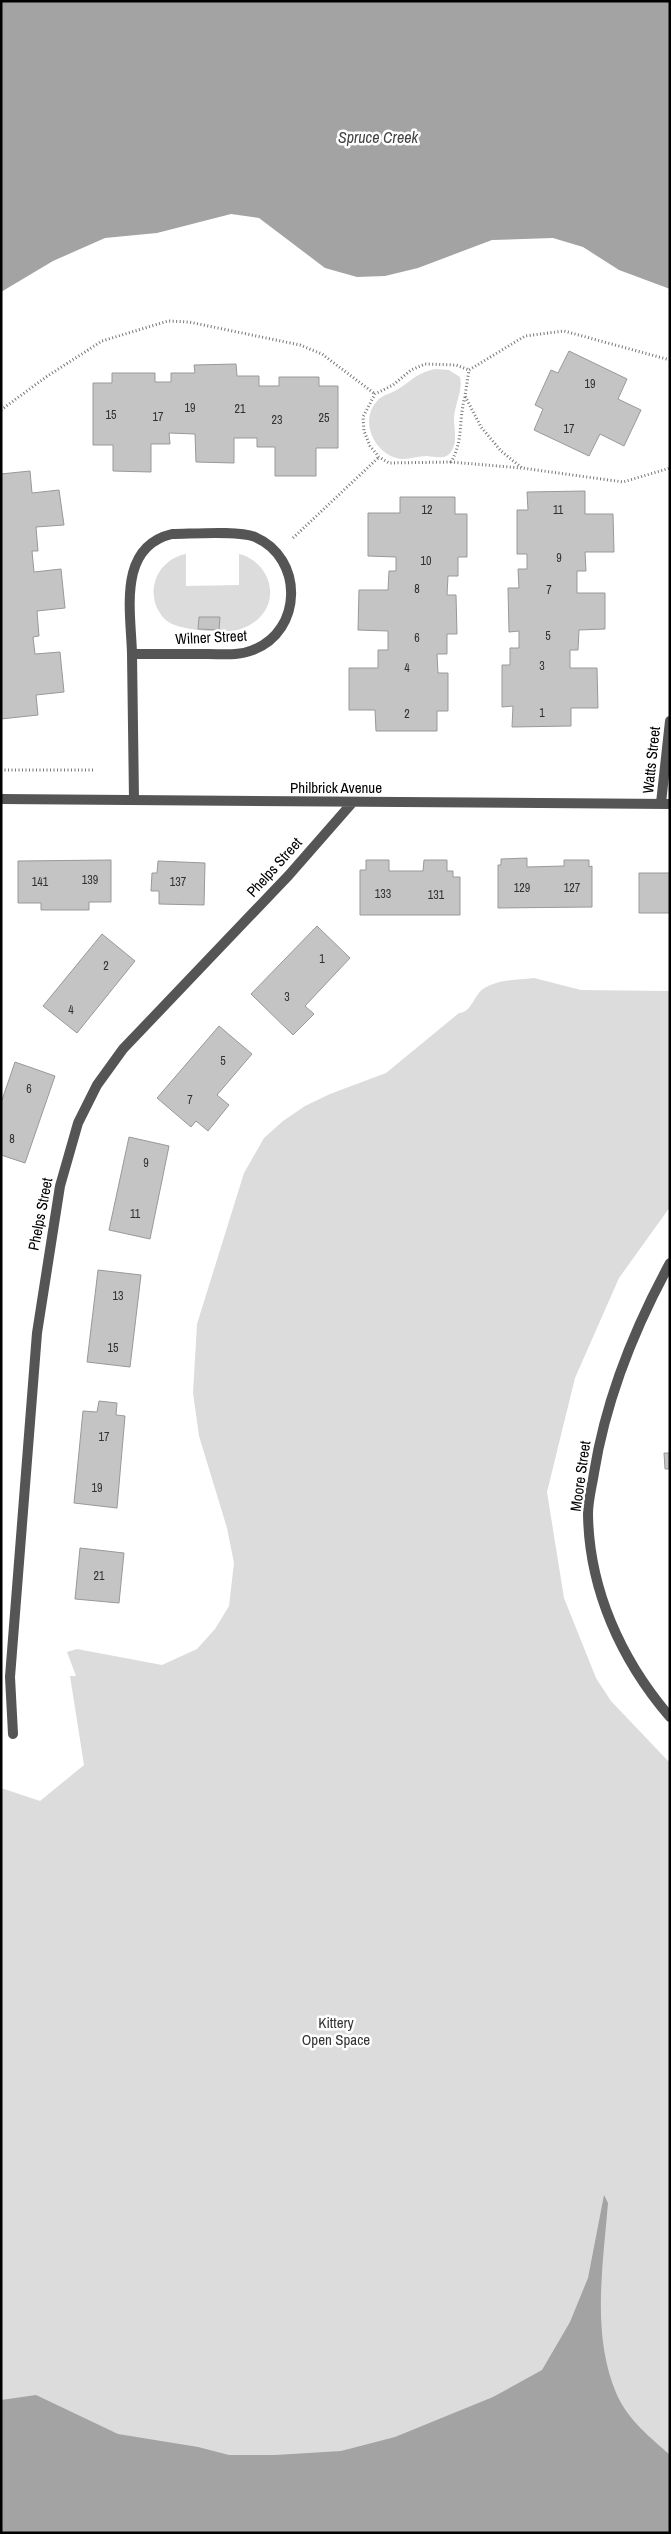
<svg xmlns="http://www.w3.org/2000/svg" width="671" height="2534" viewBox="0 0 671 2534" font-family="'Archivo Narrow',sans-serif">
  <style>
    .green { fill: #dcdcdc }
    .water { fill: #a3a3a3 }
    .building { fill: #c4c4c4; stroke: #999 }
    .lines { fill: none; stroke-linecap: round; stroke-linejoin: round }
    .path { stroke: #777; stroke-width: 3; stroke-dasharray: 1 2.5; stroke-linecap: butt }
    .street { stroke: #555; stroke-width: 10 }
    .labels { text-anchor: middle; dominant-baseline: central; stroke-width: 5; stroke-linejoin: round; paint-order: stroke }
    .number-label { font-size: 12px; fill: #313131 }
    .street-label { font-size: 15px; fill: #000; stroke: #fff }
    .park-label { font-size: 15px; fill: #333; stroke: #fff }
    .water-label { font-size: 16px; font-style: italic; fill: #444; stroke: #fff }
  </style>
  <rect width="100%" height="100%" fill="#fff"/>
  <!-- green -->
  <path class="green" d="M435,369L449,370L460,377C463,391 455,403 454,418C454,427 457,440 453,448C448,461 437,457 427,456C416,456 406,461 396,458C373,451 359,419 378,400C383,395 389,394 395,391C411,382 414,374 435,369Z
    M186,554V586L239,585V554C262,559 277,585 267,607C262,618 252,625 241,629C226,634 180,631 167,621C142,599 154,560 186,554Z
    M534,978L581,990L670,991V1207L619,1278L575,1378L547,1492L564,1598L596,1678L611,1701L670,1763V2533H1V1788L40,1801L84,1765L70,1676H76L67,1652L77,1649L162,1665L197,1649L215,1629L229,1606L234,1563L227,1528L199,1436L193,1393L197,1324L244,1173L264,1138L283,1121L305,1106L330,1094L386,1073L459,1013C472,1012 474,995 483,989C498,979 517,980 534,978Z"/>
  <!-- water -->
  <path class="water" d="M1,1H670V289L619,270L583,247L553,238L492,240L418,268L385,276L357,277L325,268L259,218L231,214L157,233L105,238L53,261L1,292Z
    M604,2195L608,2203C603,2266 591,2335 617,2395C628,2420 651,2438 670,2455V2533H1V2400L36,2395L118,2434L198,2447L229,2455H275L341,2451L395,2437L493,2397L542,2370L570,2322L588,2278Z"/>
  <!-- building -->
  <path class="building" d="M569,351L627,379L618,399L641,410L624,446L600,434L589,456L534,430L543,409L535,405L551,370L558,373Z
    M236,364L237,376H259V386H279V377H319V386H338V448H316V476H275V447H257V438H234V463L196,462L195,434L169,433L170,444H151V472L113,471V445H93V383H112V373H155V382H171V373H195L194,365Z
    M30,471L32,493L59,490L64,525L36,527L38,551H32L34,572L61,569L65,608L37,611L39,636L33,637L35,654L60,652L64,692L36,695L38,715L1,719V474Z
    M585,491V514H613L614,552H585L586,571H577V593H605V629L579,630L578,650H570V668H597L598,708H571V726L512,727L513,706L502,707V665H510V648H519V631L509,632L508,588H519L518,569H527V554H517V510H528L527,492Z
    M400,497H455V514H467V557H458V576H448L447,595H456L457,634H447V654H437L438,673H448V711H437V731H376L375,710H349V668H378V650H388V631L358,630L359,590H388L389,571H396V557L368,556V513H400Z
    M199,617H220L219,630L198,629Z
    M527,858V867L564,866V860H589V867L592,866V907L498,908V865H501V859Z
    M111,860V902H89V910H41V903H18V861Z
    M366,860H389V871H423L424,860H447V871H453V877H460V915H360V870H366Z
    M158,861L205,863L204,905L159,904V891H151L152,873H157Z
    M639,873H670V913H639Z
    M317,926L350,958L305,1006L314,1014L293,1035L251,994Z
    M102,934L135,961L77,1033L43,1006Z
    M219,1026L252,1054L217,1095L229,1105L208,1131L196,1121L191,1127L157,1098Z
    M15,1062L55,1076L25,1163L1,1155V1103Z
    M129,1137L169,1146L150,1239L109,1230Z
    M98,1270L141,1275L130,1367L87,1362Z
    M99,1401L117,1403L116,1415L125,1416L117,1508L74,1503L83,1411L97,1412Z
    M664,1453H670V1469H665Z
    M80,1548L124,1553L119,1603L75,1599Z"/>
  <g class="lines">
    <!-- path -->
    <path class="path" d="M670,360L564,331L525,336L469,370L465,396L481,427L501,451L522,468L623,482L670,468
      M465,397C458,421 464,440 451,462L521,468
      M1,410L46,377L102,341L168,321L189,322L300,345L322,354L375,394
      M451,462L389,463L379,457L370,446L364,431L363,417L375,394L393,385L411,370L425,364L456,365L469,370
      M293,538L379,457
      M1,770H95"/>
    <!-- street -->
    <path class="street" d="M172,534C191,534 239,530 255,537C304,558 303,631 253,650C239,656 223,654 208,654C183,654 157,654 132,654C131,612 117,547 172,534Z
      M132,654L134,799
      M1,799L670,804
      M661,803L670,721
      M670,1263C634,1329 606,1398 594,1473C592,1486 588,1500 588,1514C589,1589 621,1660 670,1717
      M13,1734L10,1677L37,1333L60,1186L78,1123L97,1085L123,1049L289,875L352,803"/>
  </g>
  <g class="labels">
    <!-- number labels -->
    <g class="number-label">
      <text x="590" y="384">19</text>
      <text x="190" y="408">19</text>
      <text x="240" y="409">21</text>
      <text x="111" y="415">15</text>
      <text x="158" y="417">17</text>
      <text x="324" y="418">25</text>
      <text x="277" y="420">23</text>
      <text x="569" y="429">17</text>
      <text x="427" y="510">12</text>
      <text x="558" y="510">11</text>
      <text x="559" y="558">9</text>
      <text x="426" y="561">10</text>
      <text x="417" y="589">8</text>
      <text x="549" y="590">7</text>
      <text x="548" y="636">5</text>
      <text x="417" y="638">6</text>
      <text x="542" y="666">3</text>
      <text x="407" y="668">4</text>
      <text x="542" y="713">1</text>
      <text x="407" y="714">2</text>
      <text x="90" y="880">139</text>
      <text x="40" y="882">141</text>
      <text x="178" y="882">137</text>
      <text x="522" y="888">129</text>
      <text x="572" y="888">127</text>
      <text x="383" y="894">133</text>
      <text x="436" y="895">131</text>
      <text x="322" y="959">1</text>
      <text x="106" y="966">2</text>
      <text x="287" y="997">3</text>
      <text x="71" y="1010">4</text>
      <text x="223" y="1061">5</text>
      <text x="29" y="1089">6</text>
      <text x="190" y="1100">7</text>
      <text x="12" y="1139">8</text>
      <text x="146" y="1163">9</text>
      <text x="135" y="1214">11</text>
      <text x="118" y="1296">13</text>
      <text x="113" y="1348">15</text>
      <text x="104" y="1437">17</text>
      <text x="97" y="1488">19</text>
      <text x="99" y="1576">21</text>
    </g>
    <!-- street labels -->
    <g class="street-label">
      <text transform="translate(211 637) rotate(-3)">Wilner Street</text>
      <text transform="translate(651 760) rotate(-84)">Watts Street</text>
      <text x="336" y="787">Philbrick Avenue</text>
      <text transform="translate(274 867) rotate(-48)">Phelps Street</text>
      <text transform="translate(40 1214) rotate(-79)">Phelps Street</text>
      <text transform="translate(580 1476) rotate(-82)">Moore Street</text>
    </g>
    <!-- park labels -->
    <g class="park-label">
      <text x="336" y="2022">Kittery<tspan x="336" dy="17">Open Space</tspan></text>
    </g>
    <!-- water labels -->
    <g class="water-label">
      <text x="378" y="137">Spruce Creek</text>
    </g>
  </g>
  <!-- border -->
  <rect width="671" height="2534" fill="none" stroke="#000000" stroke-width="5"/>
</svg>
